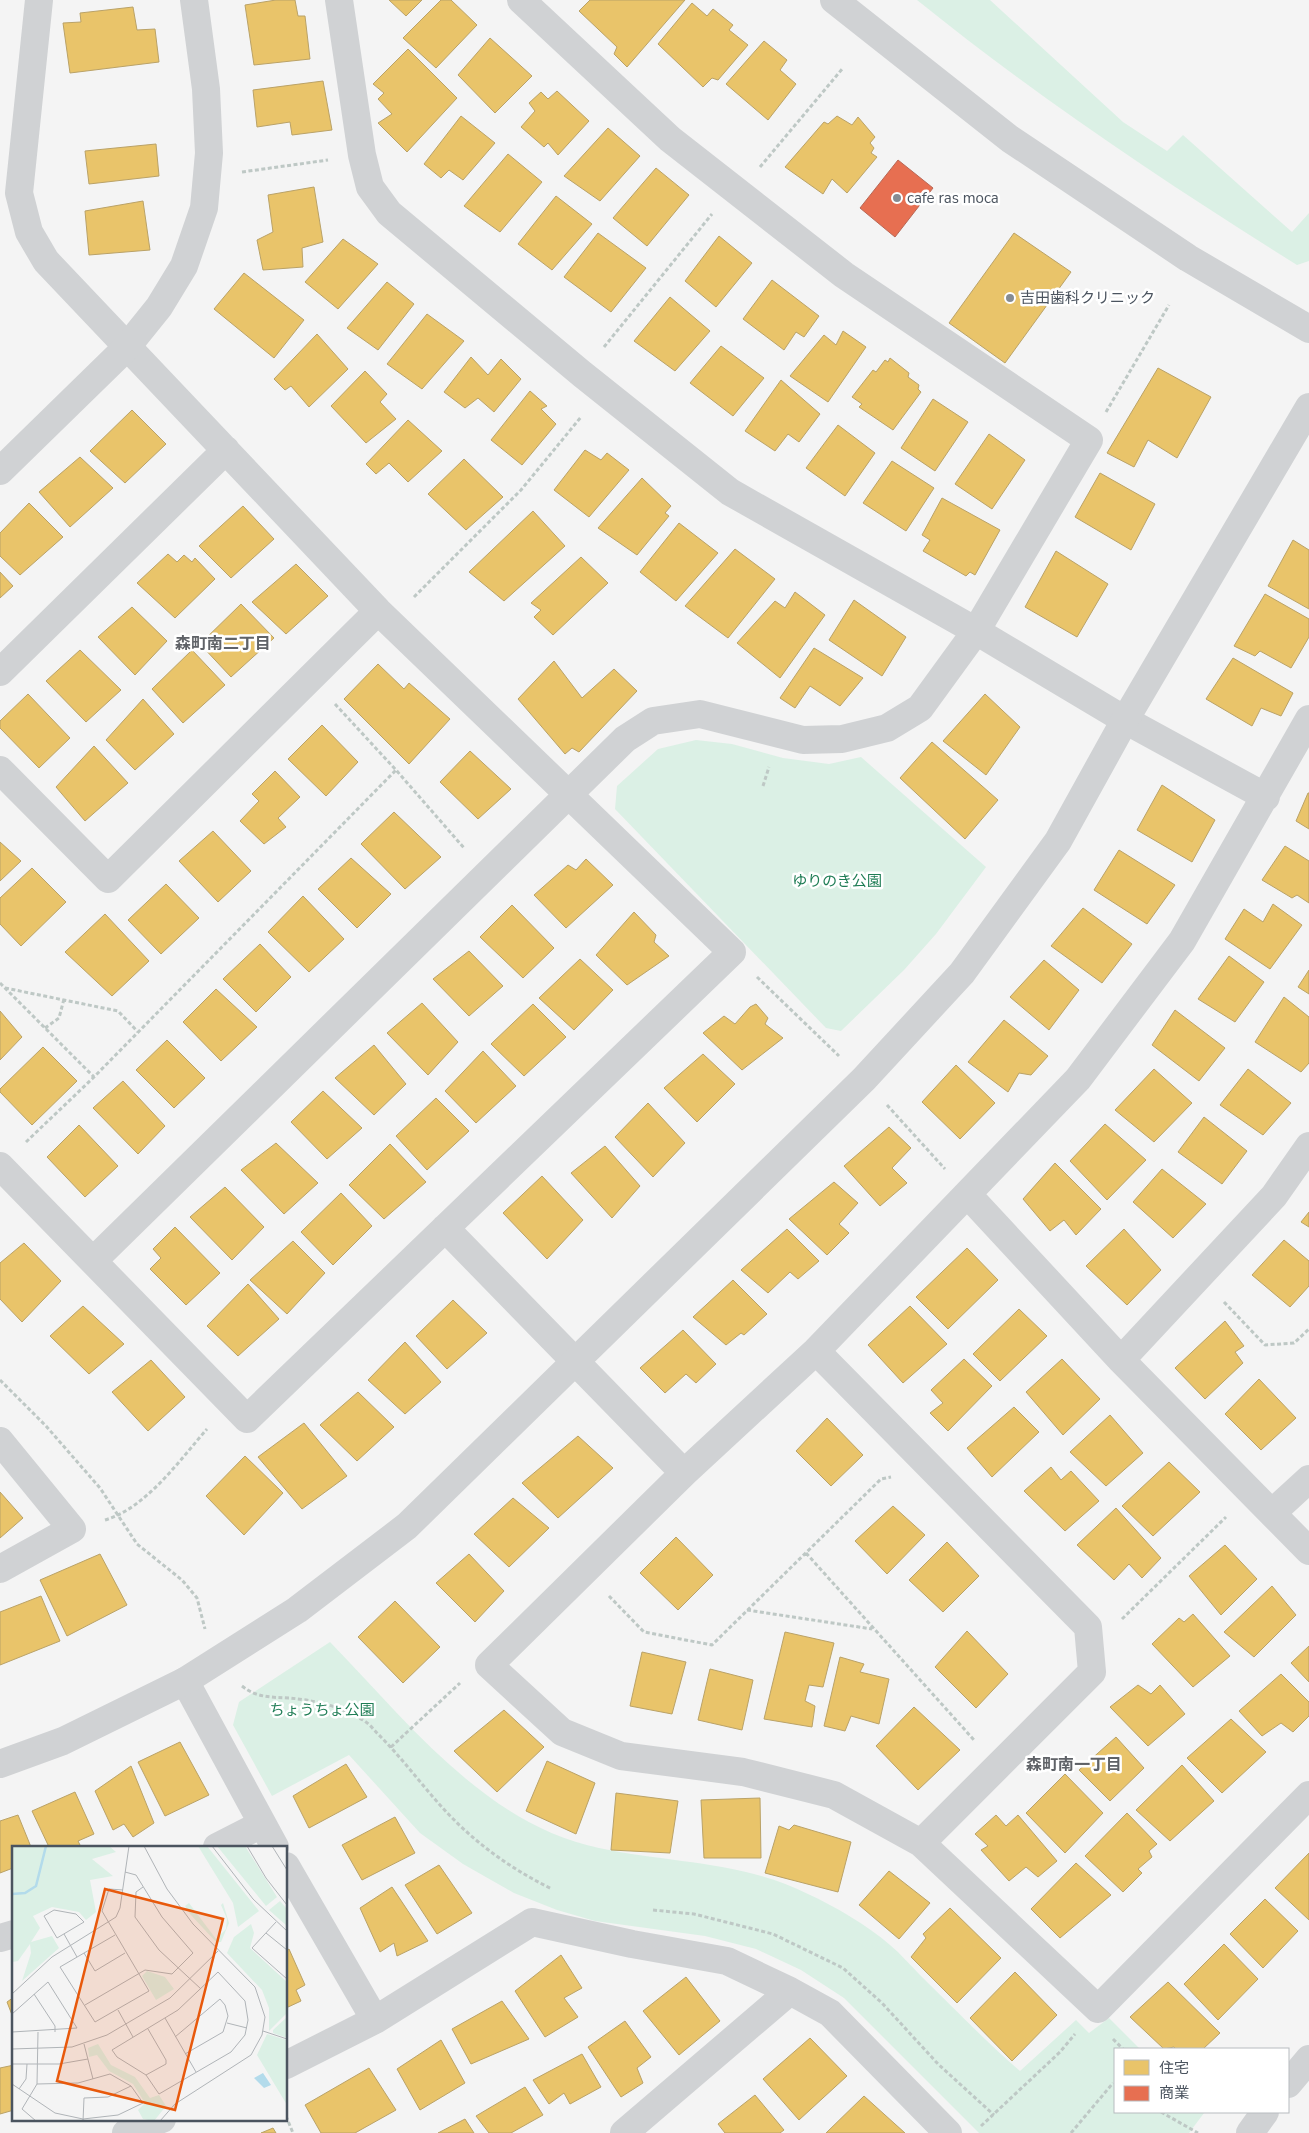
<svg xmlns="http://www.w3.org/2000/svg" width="1309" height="2133" viewBox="0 0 1309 2133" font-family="'Nunito Sans','Noto Sans JP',sans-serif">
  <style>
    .green { fill: #dbf0e5 }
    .homes { fill: #e9c46a; stroke: #baa267 }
    .shops { fill: #e76f51; stroke: #b86755 }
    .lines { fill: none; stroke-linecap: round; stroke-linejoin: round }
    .path { stroke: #bec8c5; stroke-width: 3; stroke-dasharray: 4 2.5; stroke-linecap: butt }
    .minor { stroke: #d0d2d4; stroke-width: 28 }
    .tertiary { stroke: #d0d2d4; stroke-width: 28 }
    .poi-dot { fill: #868c93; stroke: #fff; stroke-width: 2 }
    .labels { text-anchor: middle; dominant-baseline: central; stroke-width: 5; stroke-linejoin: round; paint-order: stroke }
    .poi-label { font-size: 15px; fill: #4b545f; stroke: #fff; text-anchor: start }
    .park-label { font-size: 15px; fill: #1f7d55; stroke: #fff }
    .neighbourhood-label { font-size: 16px; font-weight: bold; fill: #5f6267; stroke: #fff }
    .inset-river { fill: none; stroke: #b3dbeb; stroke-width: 2.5 }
    .inset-road { fill: none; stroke: #b0b4b8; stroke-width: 1 }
    .view { fill: #e8590c; fill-opacity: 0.15; stroke: #e8590c; stroke-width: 2.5 }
    .inset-edge { fill: none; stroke: #4b545f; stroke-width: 2.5 }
  </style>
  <rect width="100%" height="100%" fill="#f4f4f4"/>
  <!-- green -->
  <path class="green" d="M917,0H990L1123,122L1167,151L1183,135L1292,232L1309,213V261L1297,265C1166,183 1037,97 917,0Z
    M696,740L732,744L783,758L829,764L861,757L986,867L936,934L904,970L841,1031L826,1028L615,809L617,786L658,749Z
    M330,1642C408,1722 485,1824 599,1848C669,1863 743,1861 808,1894C836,1907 867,1925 890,1945C901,1954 910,1965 920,1975C953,2007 985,2041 1020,2071L1076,2020L1089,2033L1109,2018L1140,2049H1115V2112L1204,2113L1189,2133H979L844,1998L801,1970L756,1949L705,1936L595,1921L557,1910L514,1893L463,1864L420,1833L349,1755L272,1796L233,1725L239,1702Z"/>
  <!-- homes -->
  <path class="homes" d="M276,0H295L298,16H305L310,59L254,65L245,5Z
    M389,0H422L406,16Z
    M441,0H451L477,25L436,68L403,38Z
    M590,0H685L627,67L614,54L617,47L579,11Z
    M692,3L707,16L713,9L733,25L729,30L748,45L718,80L712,78L703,87L658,44Z
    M133,7L137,30L155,29L159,62L70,73L63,23L81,22L80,13Z
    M490,38L532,76L495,113L458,75Z
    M764,41L787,60L780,70L796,84L768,120L726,84Z
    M408,49L457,98L407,152L378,123L392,114L378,99L384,93L373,84Z
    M323,81L332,130L292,135L290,122L257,127L253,90Z
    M557,91L589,121L558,155L548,143L544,147L521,127L535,111L529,103L541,92L548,99Z
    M461,116L495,143L463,180L449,170L441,178L424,164Z
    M837,116L852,125L858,117L875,137L870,143L874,148L871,153L877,157L847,193L832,179L823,194L785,167L824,122L828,124Z
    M608,128L640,156L600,201L564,176Z
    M156,144L159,176L89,184L85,151Z
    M508,154L542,182L500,232L464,206Z
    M656,168L689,195L647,246L613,218Z
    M314,187L323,242L302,248L303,267L263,270L257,240L273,232L268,195Z
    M556,196L592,224L552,270L518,244Z
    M143,201L150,250L89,255L85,211Z
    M598,233L646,268L611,312L564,277Z
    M1014,233L1071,272L1005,363L949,323Z
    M719,236L752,263L716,307L685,281Z
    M343,239L378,264L338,309L305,282Z
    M244,273L304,320L274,358L214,309Z
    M772,280L819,316L804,337L796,332L784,350L743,319Z
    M387,282L414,304L378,350L347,328Z
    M670,297L710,331L675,371L634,341Z
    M427,314L464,341L422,389L387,364Z
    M843,331L866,347L828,402L790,376L824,335L836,345Z
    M317,334L348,369L309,407L291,386L285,390L274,379Z
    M721,346L764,378L733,416L690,383Z
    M471,357L488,375L501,359L521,379L494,412L478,398L465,408L444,392Z
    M890,358L909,373L908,377L919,385L918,389L921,392L893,430L859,407L862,404L852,397L873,370L876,372L885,360L888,362Z
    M1158,368L1211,397L1177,458L1148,440L1134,467L1107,453Z
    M365,371L387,394L380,402L396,419L366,443L331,406Z
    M781,380L820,414L799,442L788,434L775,451L745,431Z
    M530,391L547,406L541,409L556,424L522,465L491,440Z
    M933,399L968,422L935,471L901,448Z
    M132,410L166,444L125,483L90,451Z
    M408,420L442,451L408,482L389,463L376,474L366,464Z
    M838,425L875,453L845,496L806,468Z
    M989,434L1025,460L992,509L955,484Z
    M585,450L601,460L607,453L629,470L589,517L554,490Z
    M80,457L113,488L70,527L39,492Z
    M464,459L503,497L466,530L428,494Z
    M892,461L934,488L906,531L863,503Z
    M1100,473L1155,504L1131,550L1075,517Z
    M642,478L671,506L665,513L669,516L637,555L598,528Z
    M942,498L1000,530L975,575L970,572L966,576L923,551L930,540L922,535Z
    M29,503L63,537L20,575L0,556V533Z
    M243,506L274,539L231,578L199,546Z
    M533,511L565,546L504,601L469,572Z
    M679,523L718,553L676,601L640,572Z
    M1293,540L1309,550V609L1268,586Z
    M735,549L775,579L728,638L685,606Z
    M1056,551L1108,584L1077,637L1025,607Z
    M168,554L177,562L184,555L192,562L195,558L215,579L175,618L137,583Z
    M581,557L608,583L553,635L534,617L541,610L531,603Z
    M296,564L328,596L286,634L252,602Z
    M0,572L13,586L0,598Z
    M795,592L825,615L780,678L737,643L775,601L785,608Z
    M1265,594L1309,619V637L1291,668L1260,651L1255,656L1234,646Z
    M854,600L906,637L882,676L829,640Z
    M241,604L274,638L231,677L200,644Z
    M132,607L167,641L135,675L98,637Z
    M814,648L863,678L840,706L810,686L795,708L780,698Z
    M80,650L121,690L86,722L46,681Z
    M192,650L225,685L183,723L152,689Z
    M1233,658L1293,693L1281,716L1261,708L1252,726L1206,699Z
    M554,661L582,698L614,669L637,691L579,752L572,748L565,754L518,699Z
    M378,664L404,689L409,683L450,719L409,764L344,699Z
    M28,694L70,738L39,768L0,728V721Z
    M985,694L1020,727L986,775L943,741Z
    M143,699L174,734L135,770L106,740Z
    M322,725L358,762L326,796L288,759Z
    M932,742L998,800L965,839L900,778Z
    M94,746L128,783L85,821L56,787Z
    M470,751L511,789L478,819L440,782Z
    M275,771L300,797L278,818L286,827L264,844L240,821L259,801L252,794Z
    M1162,785L1215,820L1192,862L1137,830Z
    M1308,793H1309V829L1296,821Z
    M394,812L441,857L405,889L361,844Z
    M213,831L251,871L218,902L179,861Z
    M0,842L21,861L0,881Z
    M1285,846L1309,861V903L1297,895L1292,898L1262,880Z
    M1119,850L1175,885L1147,924L1094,890Z
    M351,858L391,894L357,928L318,889Z
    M586,859L613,885L566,928L534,895L568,865L576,870Z
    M32,868L66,902L21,946L0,924V898Z
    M166,884L199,918L161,954L128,920Z
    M303,896L344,939L309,972L268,932Z
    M1273,904L1302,925L1270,969L1225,939L1244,909L1263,922Z
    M512,905L554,948L523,978L480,937Z
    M1083,908L1132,944L1102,983L1051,946Z
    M634,912L656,935L654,942L669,956L627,985L596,955Z
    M105,914L149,961L112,996L65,952Z
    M260,944L291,977L256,1012L223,979Z
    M469,951L503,986L469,1016L433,979Z
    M1229,956L1264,982L1235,1022L1198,999Z
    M580,959L613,990L574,1030L539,998Z
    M1044,960L1079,990L1049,1030L1010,997Z
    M1309,970V994L1298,987Z
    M216,989L257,1027L221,1061L183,1022Z
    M1284,997L1309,1017V1063L1301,1072L1255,1042Z
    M422,1003L458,1042L428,1075L387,1033Z
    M533,1004L566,1037L524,1076L491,1044Z
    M756,1004L768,1018L765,1024L783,1038L742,1070L703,1033L724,1016L735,1024L750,1007Z
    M1175,1010L1225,1048L1199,1081L1152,1045Z
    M0,1011L22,1037L0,1060Z
    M1004,1020L1048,1056L1031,1075L1019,1073L1008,1092L968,1062Z
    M167,1040L205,1078L174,1108L136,1070Z
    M374,1045L406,1084L374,1115L335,1078Z
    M43,1047L77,1081L32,1125L0,1092V1089Z
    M483,1051L516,1086L476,1123L445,1091Z
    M703,1054L735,1084L697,1122L664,1088Z
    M956,1065L995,1103L960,1139L922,1102Z
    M1154,1069L1192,1103L1154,1142L1115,1110Z
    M1248,1069L1291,1103L1263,1135L1220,1105Z
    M123,1081L165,1126L138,1154L93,1108Z
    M323,1091L362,1128L327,1159L291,1122Z
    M436,1098L469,1131L427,1170L396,1136Z
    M648,1103L685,1143L653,1177L615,1137Z
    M1204,1117L1247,1151L1222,1184L1178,1152Z
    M1105,1124L1146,1160L1107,1200L1070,1161Z
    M79,1125L118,1166L85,1197L47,1157Z
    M889,1127L911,1148L892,1168L907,1183L880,1206L844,1166Z
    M276,1143L318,1183L284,1214L241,1170Z
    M390,1144L426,1182L384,1219L349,1185Z
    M605,1146L640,1186L612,1218L571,1173Z
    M1055,1163L1101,1209L1076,1235L1064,1220L1050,1231L1023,1199Z
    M1162,1169L1206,1204L1173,1238L1133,1202Z
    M542,1176L583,1220L547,1259L503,1213Z
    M834,1182L858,1203L839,1224L849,1233L827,1255L789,1219Z
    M225,1187L264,1227L232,1260L190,1217Z
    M341,1193L372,1226L333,1265L301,1232Z
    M1309,1212V1227L1301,1222Z
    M175,1227L220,1273L186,1305L150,1269L161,1258L153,1249Z
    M787,1229L819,1261L798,1279L790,1272L768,1293L741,1270Z
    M1124,1229L1161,1270L1127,1305L1086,1266Z
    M1284,1240L1309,1261V1286L1290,1307L1252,1275Z
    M293,1241L325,1273L287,1314L250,1280Z
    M24,1243L61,1281L22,1322L0,1299V1263Z
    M967,1248L998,1280L948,1329L916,1297Z
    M733,1280L767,1314L744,1335L741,1333L726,1345L693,1317Z
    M248,1284L279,1319L238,1356L207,1326Z
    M453,1300L487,1333L447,1369L416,1336Z
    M83,1306L124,1344L89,1374L50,1336Z
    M910,1306L947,1344L903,1383L868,1345Z
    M1019,1309L1047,1336L1000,1381L973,1354Z
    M1225,1321L1244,1346L1235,1352L1243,1363L1205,1399L1175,1368Z
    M683,1330L716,1364L696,1383L686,1374L665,1393L640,1368Z
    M405,1342L441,1382L405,1414L368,1380Z
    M964,1359L992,1386L948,1431L930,1413L943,1403L931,1390Z
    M1062,1359L1100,1399L1063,1435L1026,1392Z
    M151,1360L185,1397L148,1431L112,1392Z
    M1259,1379L1296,1418L1261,1450L1225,1414Z
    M358,1392L394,1427L357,1461L320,1425Z
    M1014,1407L1039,1432L992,1477L967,1448Z
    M1110,1415L1143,1453L1106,1486L1070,1452Z
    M827,1418L863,1455L831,1486L796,1451Z
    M304,1423L347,1476L302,1509L258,1457Z
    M578,1436L613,1468L558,1518L522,1483Z
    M245,1456L283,1493L244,1535L206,1496Z
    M1169,1462L1200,1492L1153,1536L1122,1506Z
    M1051,1467L1061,1480L1071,1471L1099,1501L1065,1531L1024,1491Z
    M0,1492L23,1518L0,1538Z
    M513,1498L549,1528L509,1567L474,1534Z
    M893,1506L925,1535L887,1574L855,1541Z
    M1116,1508L1161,1558L1142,1578L1129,1564L1114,1580L1077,1545Z
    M676,1537L713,1575L678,1610L640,1573Z
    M947,1542L979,1576L943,1612L909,1580Z
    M1225,1545L1257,1579L1221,1615L1189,1576Z
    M100,1554L127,1605L67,1636L40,1580Z
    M469,1554L504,1591L475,1622L436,1583Z
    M1272,1586L1296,1615L1254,1657L1224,1632Z
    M41,1596L60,1641L0,1665V1612Z
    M395,1601L440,1647L403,1683L358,1637Z
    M1193,1614L1230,1656L1193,1687L1152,1644L1179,1618L1184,1622Z
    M967,1631L1008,1674L976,1708L935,1667Z
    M785,1632L834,1643L823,1687L809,1685L805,1701L815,1706L812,1727L764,1719Z
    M1309,1646V1682L1291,1663Z
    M642,1652L686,1662L672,1714L630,1706Z
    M840,1657L864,1664L860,1672L889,1679L879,1724L851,1716L845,1731L824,1726Z
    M710,1669L753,1680L742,1730L698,1720Z
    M1281,1674L1309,1702V1716L1293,1732L1281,1723L1262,1736L1239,1711Z
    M1138,1685L1151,1694L1160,1685L1185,1714L1148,1746L1110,1707Z
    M914,1707L960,1750L918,1790L876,1746Z
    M504,1710L544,1747L497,1792L454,1751Z
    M1231,1719L1266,1752L1222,1793L1187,1758Z
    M1116,1737L1144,1768L1110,1801L1079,1770Z
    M180,1742L209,1795L165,1816L138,1762Z
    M547,1761L595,1783L576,1834L526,1811Z
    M346,1764L367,1797L309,1828L293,1796Z
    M1182,1765L1214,1801L1170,1841L1136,1810Z
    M131,1766L154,1823L133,1837L124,1824L113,1830L95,1791Z
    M1065,1774L1103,1813L1065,1853L1026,1813Z
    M75,1792L94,1834L78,1841L81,1847H49L32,1811Z
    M616,1793L678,1801L670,1853L611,1850Z
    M760,1798L761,1858H704L701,1800Z
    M1127,1813L1157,1844L1149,1851L1152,1857L1138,1869L1142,1873L1123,1892L1085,1856Z
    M18,1815L31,1847H14V1870L13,1868L0,1873V1821Z
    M996,1815L1006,1826L1018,1815L1057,1861L1038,1877L1026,1867L1009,1881L981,1850L988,1846L975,1834Z
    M395,1817L415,1853L362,1880L342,1845Z
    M794,1825L851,1842L838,1892L765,1873L779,1826L789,1830Z
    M1309,1853V1920L1275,1888Z
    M1076,1863L1111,1895L1060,1938L1031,1909Z
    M439,1865L472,1913L437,1934L405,1885Z
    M889,1871L930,1903L899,1939L859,1905Z
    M392,1887L428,1941L397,1956L394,1943L380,1952L360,1908Z
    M1265,1899L1298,1931L1263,1968L1230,1934Z
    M950,1908L1001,1958L957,2003L911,1957L926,1938L923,1934Z
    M1224,1944L1258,1979L1218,2020L1184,1984Z
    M289,1949L305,1985L296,1990L301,2001L286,2008V1951Z
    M561,1955L582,1988L564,1998L578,2017L545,2037L515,1991Z
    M1015,1972L1057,2015L1012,2061L970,2018Z
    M686,1977L720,2021L679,2055L643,2011Z
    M1168,1982L1220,2033L1203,2049H1176L1174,2047L1164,2049L1130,2017Z
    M14,1997V2020L7,2002Z
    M502,2001L529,2039L471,2064L452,2029Z
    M625,2021L651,2057L637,2068L643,2083L621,2097L588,2047Z
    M810,2038L847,2076L799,2120L763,2079Z
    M441,2040L465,2083L420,2110L397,2069Z
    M582,2054L601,2087L570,2104L564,2093L549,2104L533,2080Z
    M14,2065V2110L0,2114V2068Z
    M369,2068L396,2110L355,2133H321L305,2105Z
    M525,2087L543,2115L511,2133H489L476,2116Z
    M755,2095L784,2130L780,2133H725L718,2124Z
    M864,2096L905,2133H826Z
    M465,2119L474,2133H438Z
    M273,2128L276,2133H261Z"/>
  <!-- shops -->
  <path class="shops" d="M898,160L933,188L895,237L860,208Z"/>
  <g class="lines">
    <!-- path -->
    <path class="path" d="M760,167L843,68
      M242,172L328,160
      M604,347L712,214
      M1106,412L1169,305
      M414,597L521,490L581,417
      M335,704L396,770L464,848
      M763,786L769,767
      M757,977L839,1056
      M0,983L94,1077
      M5,988L118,1011L138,1032
      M45,1028L59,1018L64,999
      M887,1105L945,1169
      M26,1142L94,1077L396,770
      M1224,1302L1265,1345L1294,1343L1309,1329
      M0,1380L46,1426L100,1488L137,1544L182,1580L197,1598L205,1629
      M105,1520C146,1508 179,1461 207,1429
      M806,1553L974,1740
      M609,1596L644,1632L712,1645L881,1479L891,1477
      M747,1610L872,1629
      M1122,1619L1226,1517
      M242,1686C257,1698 271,1697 289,1698C313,1700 340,1706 361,1719C368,1722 373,1729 378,1734C398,1754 415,1776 433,1797C467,1837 505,1866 552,1889
      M391,1747L460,1683
      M653,1910L694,1914L773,1934L843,1968L882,2003L938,2064L994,2115
      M1113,2039L1123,2049
      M1161,2112L1198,2133
      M286,2116L293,2133
      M981,2126L1060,2052L1075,2034
      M1071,2133L1113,2083"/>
    <!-- minor -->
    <path class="minor" d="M339,0L362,155L370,187L389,213L582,374L730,492L976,631L1125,720L1266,797
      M0,672L226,450
      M1309,719L1182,941L1078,1079L816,1351L684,1473L489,1665L562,1732L621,1756L743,1772L834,1795L921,1843L1098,2009L1309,1795
      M0,770L108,879L378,611
      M0,1166L247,1419L732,952L378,611L46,261L29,232L19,193L39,0
      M968,1195L1121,1360L1309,1551
      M445,1228L684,1473
      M94,1260L625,739L653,721L700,714L803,740L842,739L887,728L920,708L976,631L1089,440L844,275L670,139L521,0
      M816,1351L1088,1627L1092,1672L921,1843
      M1121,1360L1274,1196L1309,1146
      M0,1441L72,1529L0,1569
      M1272,1513L1309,1479
      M185,1681L275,1847
      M217,1847L262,1824
      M286,1866L375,2020
      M0,1938L14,1934
      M286,2065L375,2020L532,1922L632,1944L727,1961L790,1991L830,2013L948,2133
      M126,2133L162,2119
      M624,2133L790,1991"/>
    <!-- tertiary -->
    <path class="tertiary" d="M834,0L1010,139L1188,258L1309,329
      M0,471L126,348L159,307L184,266L204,208L209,153L206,89L194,0
      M0,1764L63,1741L185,1681L297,1610L407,1526L864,1079L962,973L1058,841L1125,720L1309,407
      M1288,2084L1309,2059
      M1250,2133L1265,2112"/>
  </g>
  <!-- markers -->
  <g class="poi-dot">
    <circle cx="897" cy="198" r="5"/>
    <circle cx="1010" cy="298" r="5"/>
  </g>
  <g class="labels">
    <!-- poi labels -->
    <g class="poi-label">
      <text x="907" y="198">cafe ras moca</text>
      <text x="1020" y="298">吉田歯科クリニック</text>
    </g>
    <!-- park labels -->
    <g class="park-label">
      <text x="837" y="881">ゆりのき公園</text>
      <text x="322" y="1710">ちょうちょ公園</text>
    </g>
    <!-- neighbourhood labels -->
    <g class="neighbourhood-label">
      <text x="223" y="644">森町南二丁目</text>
      <text x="1074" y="1765">森町南一丁目</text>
    </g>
  </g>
  <!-- overview -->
  <g transform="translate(12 1846)">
    <rect width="275" height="275" fill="#f4f4f4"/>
    <path d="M0,0H97L104,6L80,13L101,30L78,34L84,66L74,74L67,66L40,61L21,70L28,82L19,96L40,90L47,102L10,135L19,107L18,98L6,115L0,116ZM186,0H195L247,65L226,81L221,57ZM205,0H233L265,51L254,60ZM268,55L275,63V80L257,64ZM177,57L204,93L214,83L215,73L209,59L211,57L217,77L209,96H204L178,68L173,60ZM239,78L242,87L238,102L275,136V167L257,185V162L250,144L215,107L222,91ZM135,125L153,131L162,143L144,154L130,130ZM275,171V192L261,187V184ZM255,188L275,194V259L245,209ZM86,198L99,219L123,231L138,252L147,249L154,260L142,275L131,273L126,264L133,257L121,238L97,225L85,209L77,211L76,202Z" fill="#dbf0e5"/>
    <path d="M251,227L259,239L252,242L242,232Z" fill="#b3dbeb"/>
    <path class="inset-river" d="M0,48L13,47L24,40L34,0"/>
    <path class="inset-road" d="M132,0L155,43L181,78L243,141L253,171L250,189L239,209L163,258L148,275M200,0L241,53L275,85M235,0L254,32L275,59M260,0L275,24M131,41L124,46L123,71L147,104L189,143M42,64L64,68L72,76L45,92L32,70ZM264,76L240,102L275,133M254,87L275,104M52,88L65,111M103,89L48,121L83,176L137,145L90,65L97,43L111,44M72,107L83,125L113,107M206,126L233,155L236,174L233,189L219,206L147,248L134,229L105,211L100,204L166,164ZM0,148L40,111L104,71L108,62L117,0M22,148L43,180V186M73,159L133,124L160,128L181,107L150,71L124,29L113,26M106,164L121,191M0,168L36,136L65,182L0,186M153,172L184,226M215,177L235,182M251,185L275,193M163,191L208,153L213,159L216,170L211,186L173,208M72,198L81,233M0,203L60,201L95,189L158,152L206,105M0,218H47L76,213M134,229L154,218V214L136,183M0,238L43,267L71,273L106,269L131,257L119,240L98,228L66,237L25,238M7,243L14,233L15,218M24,275L10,263L25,238L26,186M71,275L72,252L96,251L119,240"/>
    <path class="view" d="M93,43L211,73L163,264L45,235Z"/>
    <rect width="275" height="275" class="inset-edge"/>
  </g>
  <!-- legend -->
  <rect x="1114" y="2048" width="175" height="65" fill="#ffffff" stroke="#b7bbbf"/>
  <rect x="1124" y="2060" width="25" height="15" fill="#e9c46a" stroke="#b7bbbf"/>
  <text x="1159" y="2073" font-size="15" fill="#4b545f">住宅</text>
  <rect x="1124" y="2086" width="25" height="15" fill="#e76f51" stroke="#b7bbbf"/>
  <text x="1159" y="2098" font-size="15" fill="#4b545f">商業</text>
</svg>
